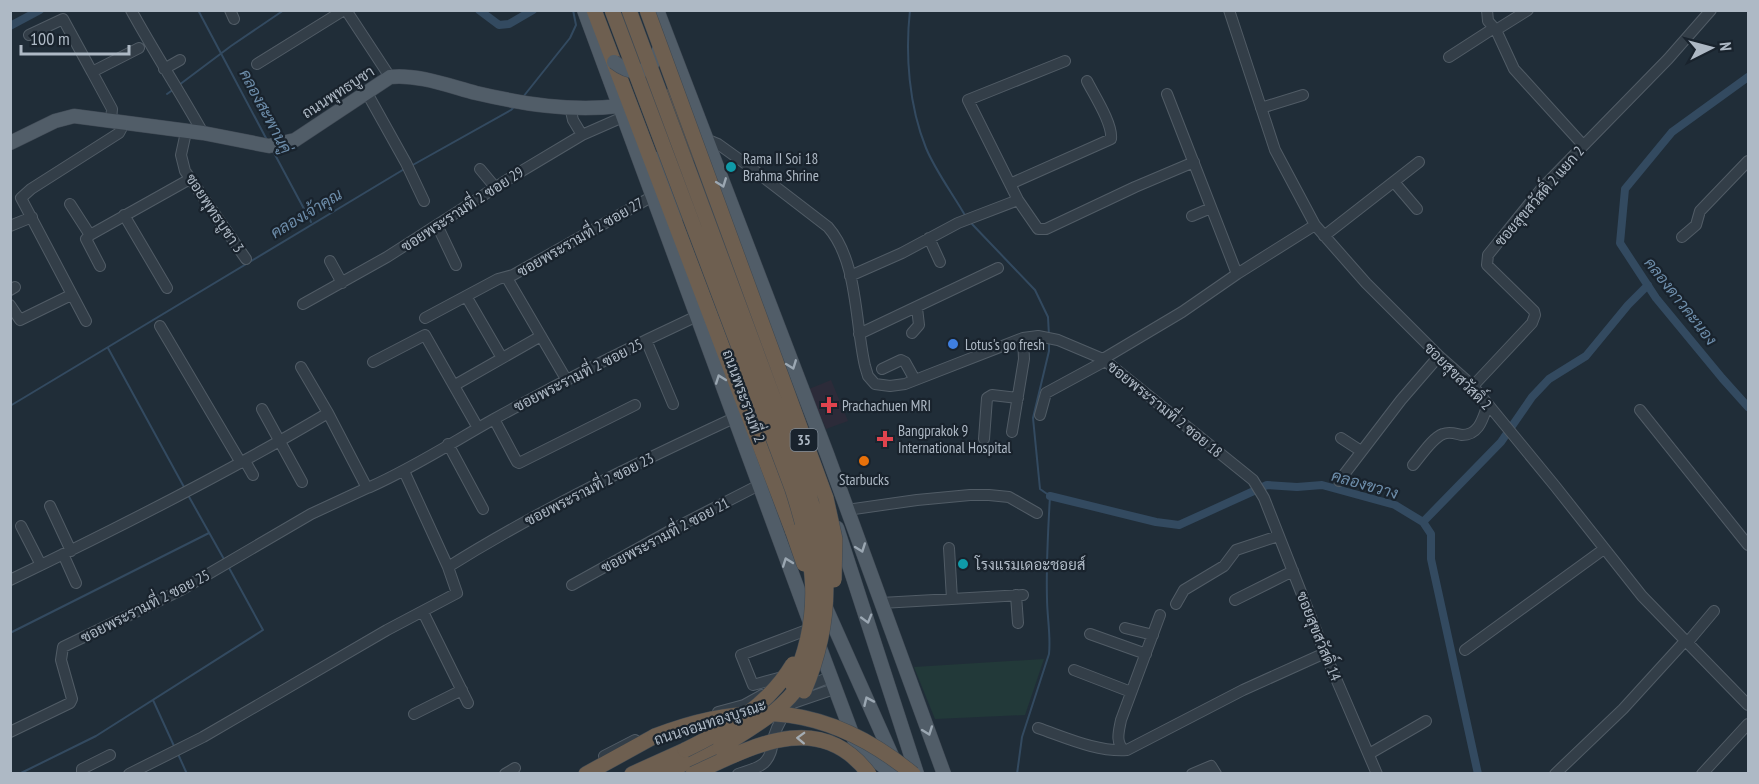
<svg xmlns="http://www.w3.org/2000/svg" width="1759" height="784" viewBox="0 0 1759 784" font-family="'PT Sans Narrow',Sarabun,sans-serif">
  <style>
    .medical { fill: #2c2b39 }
    .green { fill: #223939 }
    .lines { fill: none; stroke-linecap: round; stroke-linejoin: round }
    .stream { stroke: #334a60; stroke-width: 2 }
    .canal { stroke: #334a60; stroke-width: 8 }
    .minor-casing { stroke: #515c66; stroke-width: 12 }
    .major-casing { stroke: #404a55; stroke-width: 15 }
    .highway-casing { stroke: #3e4953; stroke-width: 16 }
    .minor { stroke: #333e48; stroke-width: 10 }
    .major { stroke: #515d68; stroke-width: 14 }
    .highway { stroke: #6e5f50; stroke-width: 15 }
    .major-bridge-casing { stroke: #404a55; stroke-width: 15; stroke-linecap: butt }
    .highway-bridge-casing { stroke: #3e4953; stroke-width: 16; stroke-linecap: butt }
    .major-bridge { stroke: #515d68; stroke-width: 14 }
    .highway-bridge { stroke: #6e5f50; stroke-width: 15 }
    .oneway { stroke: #9ba7b2 }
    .oneway2 { stroke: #a4acb3 }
    .culture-dot { fill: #0f9aa8; stroke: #19232d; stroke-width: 2 }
    .shop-dot { fill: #3f7fe0; stroke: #19232d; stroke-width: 2 }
    .health-dot { fill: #e0444e; stroke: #19232d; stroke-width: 2 }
    .food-dot { fill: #e8710a; stroke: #19232d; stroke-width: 2 }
    .labels { text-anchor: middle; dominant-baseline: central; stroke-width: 4.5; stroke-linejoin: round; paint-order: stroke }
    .shield { fill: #19232d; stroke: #818c97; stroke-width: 1.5 }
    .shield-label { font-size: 14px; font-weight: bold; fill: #aeb9c5 }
    .street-label { font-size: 15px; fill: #aeb9c5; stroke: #19232d }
    .poi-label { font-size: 15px; fill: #aeb9c5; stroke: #19232d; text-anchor: start }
    .water-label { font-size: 16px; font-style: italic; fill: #6d8daa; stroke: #19232d }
  </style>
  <rect width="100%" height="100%" fill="#202d38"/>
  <!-- medical -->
  <path class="medical" d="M831,380L848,421L826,429L809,389Z"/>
  <!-- green -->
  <path class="green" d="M1044,659L1025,715L935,719L914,667Z"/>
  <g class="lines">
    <!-- stream -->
    <path class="stream" d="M198,10L267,140
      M910,10C905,55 909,106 926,148C936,172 953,194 966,217
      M179,85L231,46L284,10
      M167,94L174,89
      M523,97L570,38L576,25L573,10
      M273,151L311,222
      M411,166L511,110L515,106
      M971,223L1035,290L1048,317L1049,336
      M108,348L184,487
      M10,406L406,168
      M188,495L225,561
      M10,633L209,533
      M153,700L174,746
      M178,754L187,774
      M19,774L96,736L263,630L228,566
      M1017,774L1022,737L1049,654C1051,635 1047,617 1047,598C1046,564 1048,530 1050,496L1040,489L1033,418L1049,351V342"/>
    <!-- canal -->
    <path class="canal" d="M479,10L499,25L509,24L533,10
      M10,26L40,10
      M1748,77L1672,132L1625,189L1620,243L1656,298L1722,378L1748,407
      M1050,496L1156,522L1179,525L1267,485L1297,487L1322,485L1395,505L1423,522L1501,442L1532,397L1549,379L1586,356L1628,305L1648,285
      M1423,522L1431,534V559L1478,774"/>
    <defs>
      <path id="minor" d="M131,10C154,52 180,92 203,133
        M230,10L234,19
        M346,10L390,77
        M1229,10L1275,150L1315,225L1366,283L1439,356L1473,386L1555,486L1642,596L1748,705
        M1487,10L1488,21L1496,30
        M1528,10L1496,30L1514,69L1583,145
        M29,35L63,19L92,72
        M1449,57L1494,28
        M1065,61L968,100L1018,200L1038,229H1046L1135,187L1194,162
        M257,64L344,10
        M164,69L180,60
        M367,93L406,163L424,201
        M1167,94L1237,274
        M570,107L573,120L582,135
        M1261,108L1303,95
        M111,120L112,109L92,72L139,48
        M186,132L181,155L185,171L246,259
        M706,139L718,144L750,167L828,227C858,261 855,323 865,366L868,376L875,384L890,386L905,384L1023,338L1038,336L1058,340L1103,359L1253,480L1264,498L1325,653L1377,774
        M480,169L495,187
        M1394,182L1417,209
        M1010,184L1111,139C1113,124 1094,95 1087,81
        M70,204L90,235L86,239L100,266
        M124,215L167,288
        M1192,216L1211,208
        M437,225L456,265
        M10,226L32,217
        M90,235L190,179
        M1324,236L1419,162
        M1682,237L1696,225L1700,211L1748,161
        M929,238L940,262
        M330,261L342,283
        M850,276L902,253L958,223L1018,200
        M507,278L566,379
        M10,290L15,287
        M466,296L502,358
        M303,304L387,257L510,178L582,135L623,117
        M10,305L20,320L71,295
        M425,318L498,279L513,275L653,196
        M86,321L21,198L31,189L119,133L125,122
        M160,326L241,463
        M912,333L919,325L917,308
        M859,334L998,268
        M646,340L673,404
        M1103,359L1182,312L1237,274L1315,225
        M373,362L425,335L478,428
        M301,367L328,413
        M882,369L901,360L905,362L915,380
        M455,385L541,336
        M1473,386L1532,323L1535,315L1534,311L1487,265L1488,255L1542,188L1668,59L1711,10
        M262,409L302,482
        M1640,410L1748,545
        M1040,415L1046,393L1105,361
        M494,419L517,462L519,463L635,405
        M1012,432L1024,359L1023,338
        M1341,438L1361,451
        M984,439L987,398L992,395L1018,398
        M448,444L483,509
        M245,461L253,475
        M1413,465C1421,456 1432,438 1443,434C1450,431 1456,434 1462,435C1480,435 1483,417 1488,404
        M1339,481L1401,400L1439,356
        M50,506L71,551
        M847,510L917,500L970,495H989L1009,497L1037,513
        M21,526L41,565
        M949,548L952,599
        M63,554L76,583
        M448,567C539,510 637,463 734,418
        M10,580C118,528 225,474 328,413L367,488L370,487C413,468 453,442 494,419C561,382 628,348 697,316
        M572,585L673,529L759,485
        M1016,595L1018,623
        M1235,600L1293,571
        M881,603L1023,595
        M1176,604L1184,590L1224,566L1236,550L1278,536
        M423,612L468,703
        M1125,628L1153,635
        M1090,634L1146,654
        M1687,643L1714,611
        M1465,650L1604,549
        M1074,670L1131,692
        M786,676L753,685L741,655L812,628
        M803,688L830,677
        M718,712L744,705L762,695
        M414,714L462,690
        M1038,728C1067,738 1097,752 1127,750L1243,690L1325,653
        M10,732L70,703L72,699L61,660L63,647L181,590L311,514L367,488
        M1124,750C1115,742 1119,731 1121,720L1160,615
        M1369,754L1426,721
        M604,756L635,740
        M82,774V769L110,755
        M129,774L203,737L387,630L457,593L448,567L404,471
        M505,774L515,768
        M738,774C746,771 757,769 764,763C772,755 772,746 774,736C777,726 785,711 793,703L834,689
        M1192,774L1211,766L1216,774
        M1555,774L1623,709L1685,641
        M1702,774L1748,724"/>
      <path id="major" d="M584,10L811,625
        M657,10L827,454L944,774
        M10,143L55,121L74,116L203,133L269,146L295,140L390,77C418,74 449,86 476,93C523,104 572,112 619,106
        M660,158L679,214
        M837,528L917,774
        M825,606L900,774
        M818,643L866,771
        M857,747L894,774"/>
      <path id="highway" d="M594,10L793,532
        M671,96L689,154
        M586,774L655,736
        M632,774L685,750
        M661,774L720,748"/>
    </defs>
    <!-- minor casing -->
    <use href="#minor" class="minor-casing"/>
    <!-- major casing -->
    <use href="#major" class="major-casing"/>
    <!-- highway casing -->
    <use href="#highway" class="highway-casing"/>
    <!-- minor -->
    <use href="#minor" class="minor"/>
    <!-- major -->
    <use href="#major" class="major"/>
    <!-- highway -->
    <use href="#highway" class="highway"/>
    <defs>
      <path id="major-bridge" d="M614,62C636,79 653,72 660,47"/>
      <path id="highway-bridge" d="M612,10L792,488C815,558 824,615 792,684
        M629,10L805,483C831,556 835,618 804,691
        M647,10L826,498L835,539L834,580
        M793,532L804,564
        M655,736C753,698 830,706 913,774
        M720,748C752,727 781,713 803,680
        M685,750C728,729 768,706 793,664
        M693,774C751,747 820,708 869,774"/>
    </defs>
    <!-- major-bridge casing -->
    <use href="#major-bridge" class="major-bridge-casing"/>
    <!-- highway-bridge casing -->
    <use href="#highway-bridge" class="highway-bridge-casing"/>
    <!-- major-bridge -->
    <use href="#major-bridge" class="major-bridge"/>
    <!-- highway-bridge -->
    <use href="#highway-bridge" class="highway-bridge"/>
  </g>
  <!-- one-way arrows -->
  <defs><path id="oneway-chevron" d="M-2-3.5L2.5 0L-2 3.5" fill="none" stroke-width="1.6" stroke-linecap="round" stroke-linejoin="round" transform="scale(1.5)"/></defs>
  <g class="oneway">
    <use href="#oneway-chevron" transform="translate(722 183) rotate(69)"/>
    <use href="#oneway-chevron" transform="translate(792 365) rotate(69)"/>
    <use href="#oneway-chevron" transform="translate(720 379) rotate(-110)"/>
    <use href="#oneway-chevron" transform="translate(861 548) rotate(70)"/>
    <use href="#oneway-chevron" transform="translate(787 562) rotate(-110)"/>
    <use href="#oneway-chevron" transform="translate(867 619) rotate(74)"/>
    <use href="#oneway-chevron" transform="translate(868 701) rotate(-114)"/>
    <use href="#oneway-chevron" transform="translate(928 731) rotate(70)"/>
  </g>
  <use class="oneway2" href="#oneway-chevron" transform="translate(801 738) rotate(-178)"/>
  <!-- markers -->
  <g class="culture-dot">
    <circle cx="731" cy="167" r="6"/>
    <circle cx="963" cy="564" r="6"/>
  </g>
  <circle class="shop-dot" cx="953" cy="344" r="6"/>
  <g class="health-dot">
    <path d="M826 396h6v6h6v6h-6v6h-6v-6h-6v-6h6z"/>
    <path d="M882 430h6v6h6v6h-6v6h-6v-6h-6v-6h6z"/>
  </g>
  <circle class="food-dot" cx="864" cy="461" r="6"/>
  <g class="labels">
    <!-- shield labels -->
    <rect class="shield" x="790.5" y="429" width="27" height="22" rx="4.5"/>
    <g class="shield-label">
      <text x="804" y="440">35</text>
    </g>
    <!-- street labels -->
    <g class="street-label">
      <text transform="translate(338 92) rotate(-33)">ถนนพุทธบูชา</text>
      <text transform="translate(1539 196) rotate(-49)">ซอยสุขสวัสดิ์ 2 แยก 2</text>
      <text transform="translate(462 209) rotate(-33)">ซอยพระรามที่ 2 ซอย 29</text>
      <text transform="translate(215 213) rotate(56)">ซอยพุทธบูชา 3</text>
      <text transform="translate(580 237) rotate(-30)">ซอยพระรามที่ 2 ซอย 27</text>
      <text transform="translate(578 375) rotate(-27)">ซอยพระรามที่ 2 ซอย 25</text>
      <text transform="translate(1458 376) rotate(45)">ซอยสุขสวัสดิ์ 2</text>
      <text transform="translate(744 396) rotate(70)">ถนนพระรามที่ 2</text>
      <text transform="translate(1165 409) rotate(39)">ซอยพระรามที่ 2 ซอย 18</text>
      <text transform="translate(589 489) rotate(-27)">ซอยพระรามที่ 2 ซอย 23</text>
      <text transform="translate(665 535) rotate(-28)">ซอยพระรามที่ 2 ซอย 21</text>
      <text transform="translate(145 606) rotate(-27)">ซอยพระรามที่ 2 ซอย 25</text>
      <text transform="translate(1319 636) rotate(68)">ซอยสุขสวัสดิ์ 14</text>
      <text transform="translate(710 722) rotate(-18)">ถนนจอมทองบูรณะ</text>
    </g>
    <!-- poi labels -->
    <g class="poi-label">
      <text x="743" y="158">Rama II Soi 18<tspan x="743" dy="17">Brahma Shrine</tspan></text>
      <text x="965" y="344">Lotus's go fresh</text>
      <text x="842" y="405">Prachachuen MRI</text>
      <text x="898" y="430">Bangprakok 9<tspan x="898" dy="17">International Hospital</tspan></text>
      <text x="864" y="479" text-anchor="middle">Starbucks</text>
      <text x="975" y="564">โรงแรมเดอะชอยส์</text>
    </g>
    <!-- water labels -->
    <g class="water-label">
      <text transform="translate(266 111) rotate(62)">คลองสะพานคู่</text>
      <text transform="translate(306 213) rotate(-31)">คลองเจ้าคุณ</text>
      <text transform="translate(1681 301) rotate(52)">คลองดาวคะนอง</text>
      <text transform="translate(1365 484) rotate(16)">คลองขวาง</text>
    </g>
  </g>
  <!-- border -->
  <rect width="1759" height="784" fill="none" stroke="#aeb9c5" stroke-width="24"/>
  <!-- north arrow -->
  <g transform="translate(1711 48) rotate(84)" stroke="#19232d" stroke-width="4.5" paint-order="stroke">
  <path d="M0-4.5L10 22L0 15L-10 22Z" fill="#aeb9c5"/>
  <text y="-9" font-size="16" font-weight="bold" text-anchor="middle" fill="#aeb9c5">N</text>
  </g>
  <!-- scale -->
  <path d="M21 45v9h108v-9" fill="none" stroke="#aeb9c5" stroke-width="3"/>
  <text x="30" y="45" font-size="18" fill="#aeb9c5" stroke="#19232d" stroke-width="4.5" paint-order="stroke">100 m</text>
</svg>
